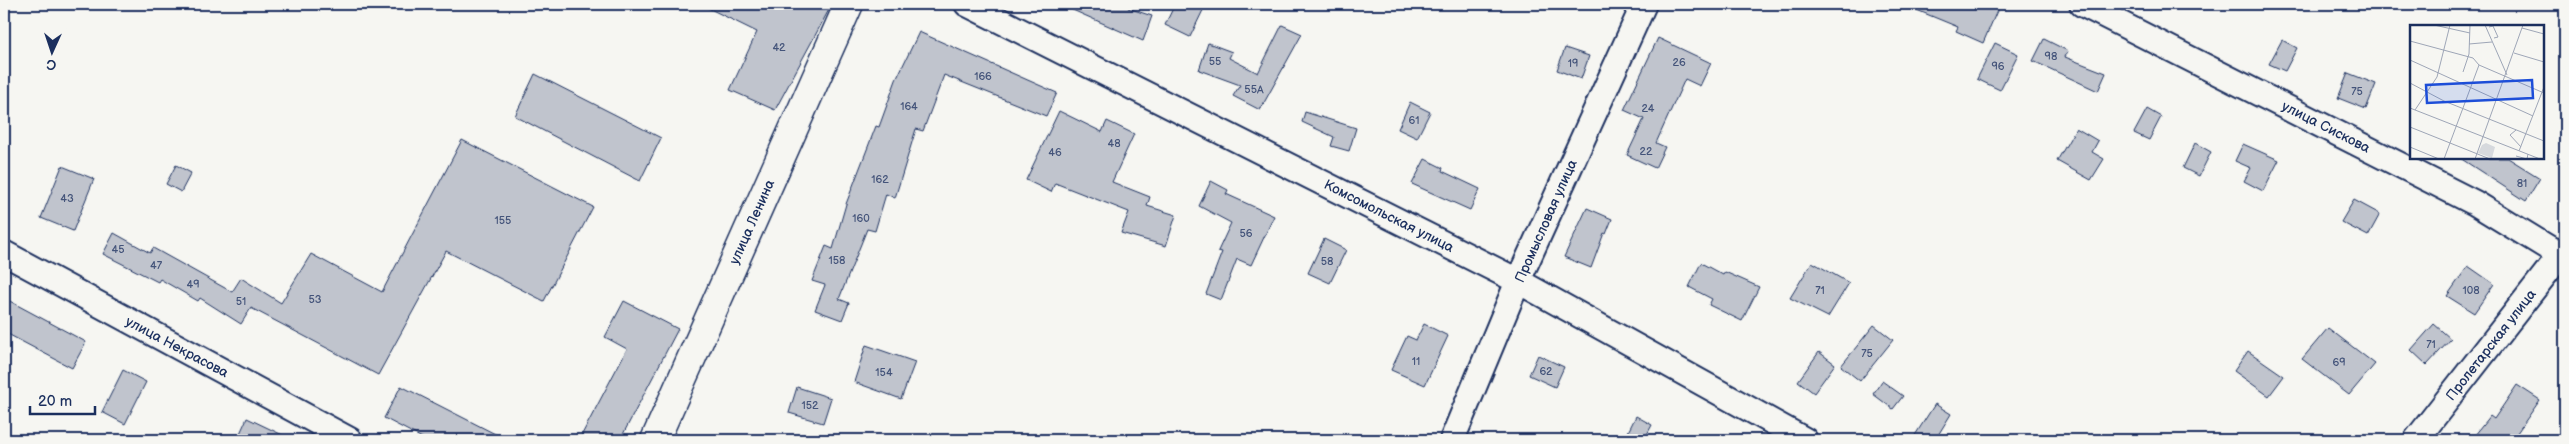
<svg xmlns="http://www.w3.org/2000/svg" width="2569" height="444" viewBox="0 0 2569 444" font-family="'Balsamiq Sans',sans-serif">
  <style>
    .building { fill: #c0c4cd; stroke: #1b2f5e }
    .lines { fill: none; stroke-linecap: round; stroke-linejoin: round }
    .minor-casing { stroke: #1b2f5e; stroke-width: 28 }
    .tertiary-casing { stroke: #1b2f5e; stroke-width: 31 }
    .minor { stroke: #f6f6f2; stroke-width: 24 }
    .tertiary { stroke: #f6f6f2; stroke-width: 28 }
    .labels { text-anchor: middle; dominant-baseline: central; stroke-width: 4; stroke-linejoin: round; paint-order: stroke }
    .number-label { font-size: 11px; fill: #44547a }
    .street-label { font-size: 14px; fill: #1b2f5e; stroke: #f6f6f2 }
    .inset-road { fill: none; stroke: #9ea6b7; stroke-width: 1 }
    .view { fill: #1d4ed8; fill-opacity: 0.15; stroke: #1d4ed8; stroke-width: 2.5 }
    .inset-edge { fill: none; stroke: #1b2f5e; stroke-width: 2.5 }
  </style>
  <rect width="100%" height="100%" fill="#f6f6f2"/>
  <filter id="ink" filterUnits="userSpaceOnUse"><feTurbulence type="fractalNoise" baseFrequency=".02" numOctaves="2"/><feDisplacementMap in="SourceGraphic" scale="10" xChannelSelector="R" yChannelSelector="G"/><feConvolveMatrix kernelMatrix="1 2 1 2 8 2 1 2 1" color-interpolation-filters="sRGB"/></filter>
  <g filter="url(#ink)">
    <!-- building -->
    <path class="building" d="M700,4H832L775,110L730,90L757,32Z
      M1059,4H1130L1128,8L1152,16L1143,41Z
      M1175,4H1206L1190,37L1165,25Z
      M1902,4H2000L1983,43L1956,31L1958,27Z
      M1282,25L1302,34L1260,110L1233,96L1240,85L1199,70L1208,43L1232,52L1229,58L1258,73Z
      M919,32L1057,93L1046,116L944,75L923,131L916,129L895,198L886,194L875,231L867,229L839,299L849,303L842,320L815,310L825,285L812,281L826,246L833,249L846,204L876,126L879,127L896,80Z
      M1658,38L1711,63L1700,86L1685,79L1656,143L1665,147L1655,168L1627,155L1644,119L1624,110Z
      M2044,39L2068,51L2065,57L2106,73L2098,91L2033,61Z
      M2282,40L2297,48L2285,71L2269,64Z
      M1995,43L2018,54L2000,90L1977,79Z
      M1565,48L1589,56L1581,79L1557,70Z
      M2348,73L2376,84L2366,109L2338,98Z
      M535,74L661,138L640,181L515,116Z
      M1410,102L1430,112L1417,138L1398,129Z
      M2147,109L2161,117L2149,140L2134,133Z
      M1059,111L1102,132L1107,121L1134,134L1112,182L1150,197L1147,206L1176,215L1166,246L1121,233L1129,212L1055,183L1051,192L1026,180Z
      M1305,112L1356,128L1349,151L1331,146L1334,137L1302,122Z
      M2076,128L2098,141L2092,152L2104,159L2091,180L2057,161Z
      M462,140L593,207L544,301L446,251L378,375L251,308L241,324L200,298L198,301L160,279L158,282L103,254L114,233L150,253L153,248L232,292L241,278L281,303L311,254L382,292Z
      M2195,143L2211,152L2199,176L2183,168Z
      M2243,144L2279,160L2263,191L2244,181L2251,168L2235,161Z
      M2460,158H2508L2540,178L2526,201Z
      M1425,159L1443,168L1442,171L1480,189L1470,210L1412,184Z
      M176,165L191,173L181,192L166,184Z
      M62,166L94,179L73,231L41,218Z
      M1211,181L1228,190L1226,194L1274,216L1251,265L1237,259L1221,300L1206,294L1222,252L1218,251L1231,223L1199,206Z
      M2354,200L2380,214L2368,236L2341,222Z
      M1587,208L1612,219L1606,234L1604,233L1591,268L1564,257Z
      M1324,239L1346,250L1330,283L1308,273Z
      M1812,262L1849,283L1828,317L1790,298Z
      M1701,263L1723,275L1725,272L1759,287L1742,321L1709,305L1712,299L1689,287Z
      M2468,266L2494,284L2474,313L2447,296Z
      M4,298L86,342L72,368L4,332Z
      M624,301L678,329L620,440H579L627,349L605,337Z
      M1424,324L1448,336L1425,385L1391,370L1407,336L1416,340Z
      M2434,324L2451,339L2427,365L2411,350Z
      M1874,325L1893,340L1860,381L1841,366Z
      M2328,328L2375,364L2349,395L2302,359Z
      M866,345L915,362L901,399L854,382Z
      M2248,351L2284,376L2269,396L2234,371Z
      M1819,352L1835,364L1814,393L1798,381Z
      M1538,355L1564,367L1555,387L1529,375Z
      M123,370L146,382L125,424L102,412Z
      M1882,381L1903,396L1893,409L1873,394Z
      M2517,385L2540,400L2512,440H2471L2490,416L2494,419Z
      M401,386L507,440H426L384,418Z
      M797,387L831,398L823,423L789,413Z
      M1935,404L1951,414L1935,440H1912Z
      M1636,416L1652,425L1644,440H1624Z
      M247,418L293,440H237Z"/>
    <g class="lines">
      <defs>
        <path id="minor" d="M967,4L1518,281L1805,440
          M2082,4L2475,203L2565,258
          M4,253L350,440
          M1452,440L1518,281L1644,4
          M2416,440L2565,249"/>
        <path id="tertiary" d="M655,440L849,4"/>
      </defs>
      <!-- minor casing -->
      <use href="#minor" class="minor-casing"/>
      <!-- tertiary casing -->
      <use href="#tertiary" class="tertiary-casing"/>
      <!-- minor -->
      <use href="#minor" class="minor"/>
      <!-- tertiary -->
      <use href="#tertiary" class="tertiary"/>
    </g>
  </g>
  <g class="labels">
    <!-- number labels -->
    <g class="number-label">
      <text x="779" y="47">42</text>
      <text x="2051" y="56">98</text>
      <text x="1215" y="61">55</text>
      <text x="1679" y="62">26</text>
      <text x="1573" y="63">19</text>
      <text x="1998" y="66">96</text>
      <text x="983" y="76">166</text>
      <text x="1254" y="89">55А</text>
      <text x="2357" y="91">75</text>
      <text x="909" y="106">164</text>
      <text x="1648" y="108">24</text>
      <text x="1414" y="120">61</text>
      <text x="1114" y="143">48</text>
      <text x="1646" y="151">22</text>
      <text x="1055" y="152">46</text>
      <text x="880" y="179">162</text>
      <text x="2522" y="183">81</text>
      <text x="67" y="198">43</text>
      <text x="861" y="218">160</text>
      <text x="503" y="220">155</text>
      <text x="1246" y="233">56</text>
      <text x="118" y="249">45</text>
      <text x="837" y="260">158</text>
      <text x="1327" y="261">58</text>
      <text x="156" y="265">47</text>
      <text x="193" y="284">49</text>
      <text x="1820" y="290">71</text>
      <text x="2471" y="290">108</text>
      <text x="315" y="299">53</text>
      <text x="241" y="301">51</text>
      <text x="2431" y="344">71</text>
      <text x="1867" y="353">75</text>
      <text x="1416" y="361">11</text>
      <text x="2339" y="362">69</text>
      <text x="1546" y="371">62</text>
      <text x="884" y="372">154</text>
      <text x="810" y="405">152</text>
    </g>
    <!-- street labels -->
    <g class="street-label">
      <text transform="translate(2326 127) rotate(27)">улица Сискова</text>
      <text transform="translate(1389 216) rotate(27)">Комсомольская улица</text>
      <text transform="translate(1546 221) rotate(-66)">Промысловая улица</text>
      <text transform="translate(752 222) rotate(-66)">улица Ленина</text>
      <text transform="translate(2491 345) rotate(-52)">Пролетарская улица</text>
      <text transform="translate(177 347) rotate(28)">улица Некрасова</text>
    </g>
  </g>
  <!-- overview -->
  <g transform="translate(2410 25)">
    <rect width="134" height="134" fill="#f6f6f2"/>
    <path d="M76,118L85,122L82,133L68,128L72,120Z" fill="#d6d9dd"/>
    <path class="inset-road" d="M24,0L60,8M75,0L97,50M79,2L83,1L88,12L84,13M112,3L134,9M0,16L63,33L69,40L134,68M59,19L82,17M104,28L134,37M0,35L123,91M53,47L59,29L60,0M0,58L34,76L134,116M0,83L130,134M5,85L27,52L40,0M0,102L80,134M106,105L100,110L111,122M0,122L29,134M109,126L134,62M106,131L117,134L118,129M34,134L69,40M65,134L113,0"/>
    <path class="view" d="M122,55L123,73L17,78L16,60Z"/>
    <rect width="134" height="134" class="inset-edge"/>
  </g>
  <!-- margin -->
  <rect width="2569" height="444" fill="none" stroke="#f6f6f2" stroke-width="20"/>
  <rect x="10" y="10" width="2549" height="424" fill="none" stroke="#1b2f5e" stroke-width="2" filter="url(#ink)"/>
  <!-- north arrow -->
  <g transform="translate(52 52) rotate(183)" stroke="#f6f6f2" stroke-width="4" paint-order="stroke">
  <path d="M0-4L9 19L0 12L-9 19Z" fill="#1b2f5e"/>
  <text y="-8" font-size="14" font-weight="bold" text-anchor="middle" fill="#1b2f5e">С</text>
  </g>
  <!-- scale -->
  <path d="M30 406v8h65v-8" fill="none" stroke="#1b2f5e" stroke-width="2.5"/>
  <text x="38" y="406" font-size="15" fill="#1b2f5e" stroke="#f6f6f2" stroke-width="4" paint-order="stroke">20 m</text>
</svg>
